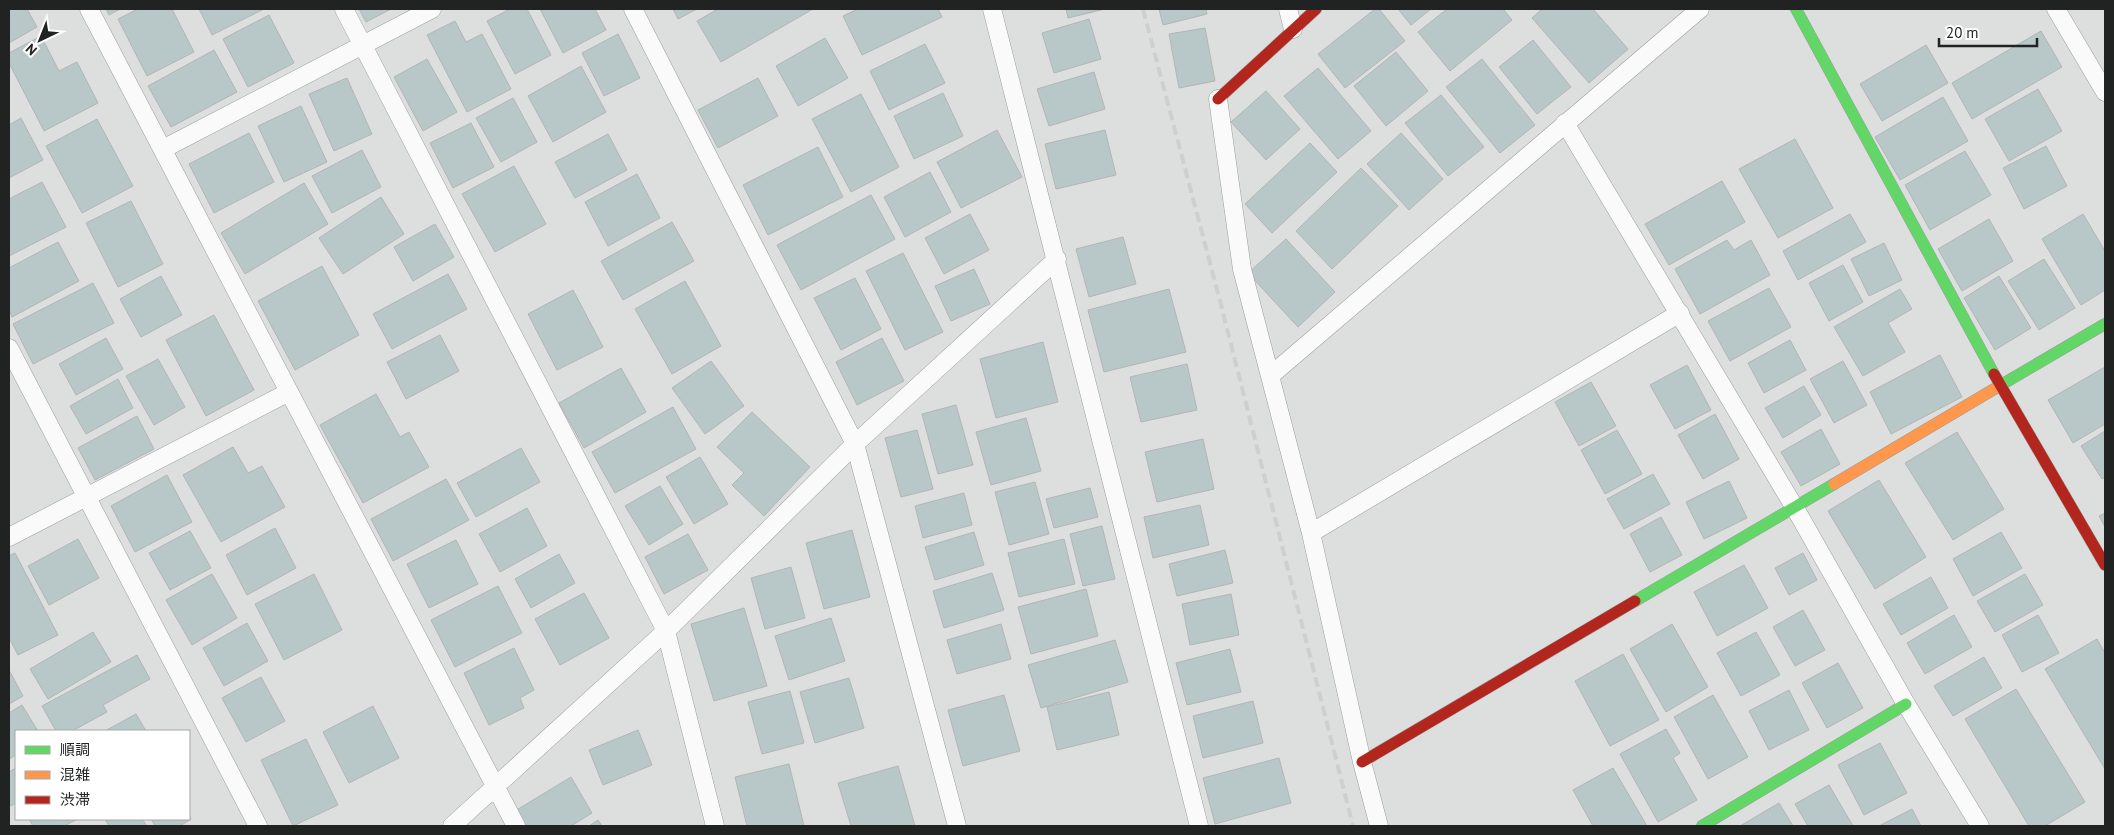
<svg xmlns="http://www.w3.org/2000/svg" width="2114" height="835" viewBox="0 0 2114 835" font-family="'PT Sans','Noto Sans JP',sans-serif">
  <style>
    .building { fill: #b8c8c8; stroke: #b3b5b5 }
    .lines { fill: none; stroke-linecap: round; stroke-linejoin: round }
    .lane-casing { stroke: #9c9e9d; stroke-width: 19 }
    .fast-casing { stroke: #9c9e9d; stroke-width: 12 }
    .slow-casing { stroke: #9c9e9d; stroke-width: 12 }
    .jam-casing { stroke: #9c9e9d; stroke-width: 12 }
    .lane { stroke: #fafafa; stroke-width: 18 }
    .fast { stroke: #63d668; stroke-width: 11 }
    .slow { stroke: #ff974d; stroke-width: 11 }
    .jam { stroke: #b3261e; stroke-width: 11 }
    .rail { stroke: #cecfcf; stroke-width: 4; stroke-dasharray: 10 5; stroke-linecap: butt }
  </style>
  <rect width="100%" height="100%" fill="#dcdfde"/>
  <!-- building -->
  <path class="building" d="M9,9H27L37,27L9,43Z
    M106,9H120L109,15Z
    M138,9H172L194,52L147,76L118,19Z
    M199,9H264L212,35Z
    M359,9H391L366,22Z
    M510,9H527L551,55L515,74L487,21Z
    M540,9H595L606,30L563,53Z
    M673,9H697L678,19Z
    M718,9H813L721,62L697,21Z
    M858,9H938L942,17L862,55L843,16Z
    M1066,9H1105L1068,18Z
    M1159,9H1206L1207,14L1163,25Z
    M1375,9H1379L1405,41L1345,88L1318,54Z
    M1398,9H1431L1411,25Z
    M1447,9H1503L1512,20L1450,71L1418,32Z
    M1542,9H1593L1628,49L1589,83L1532,18Z
    M269,15L294,63L248,87L223,39Z
    M1089,19L1101,59L1054,73L1042,33Z
    M455,21L466,42L482,34L511,89L467,112L427,35Z
    M1205,28L1215,81L1179,88L1169,34Z
    M2041,31L2062,67L1972,119L1952,83Z
    M618,34L640,78L604,96L582,53Z
    M41,36L59,71L77,62L98,103L44,131L9,63V53Z
    M825,38L848,78L798,106L776,66Z
    M1533,40L1571,87L1537,114L1499,67Z
    M925,44L945,83L889,110L870,71Z
    M1926,45L1948,83L1882,121L1860,84Z
    M214,50L237,92L171,127L148,86Z
    M1396,52L1428,91L1386,126L1354,86Z
    M427,59L457,112L423,131L394,77Z
    M1482,59L1535,125L1500,153L1446,87Z
    M581,66L606,112L553,142L528,96Z
    M1318,68L1371,131L1338,159L1284,96Z
    M1094,72L1105,109L1049,126L1037,89Z
    M347,78L372,134L334,151L309,94Z
    M758,78L778,116L718,148L698,110Z
    M2038,89L2062,131L2009,161L1985,119Z
    M1266,91L1300,129L1266,160L1231,122Z
    M943,93L963,136L914,159L894,116Z
    M861,94L899,167L851,192L812,119Z
    M1441,95L1484,147L1448,176L1405,123Z
    M1943,97L1968,141L1900,180L1875,137Z
    M513,98L537,142L501,162L476,118Z
    M301,106L327,162L284,182L258,126Z
    M21,118L43,160L9,178V125Z
    M97,119L133,186L82,213L46,146Z
    M471,123L494,167L453,188L430,143Z
    M997,130L1022,177L961,208L937,162Z
    M1105,130L1116,175L1056,189L1045,144Z
    M249,133L274,182L214,213L189,164Z
    M1401,133L1443,179L1409,210L1367,164Z
    M608,134L627,170L575,198L555,162Z
    M1795,139L1833,208L1778,238L1739,169Z
    M1310,143L1337,172L1272,233L1245,204Z
    M2046,146L2067,186L2024,209L2003,168Z
    M818,147L843,197L768,235L743,185Z
    M362,150L381,187L332,213L312,176Z
    M1965,151L1991,195L1930,230L1905,185Z
    M514,166L546,224L495,252L462,194Z
    M1361,168L1398,206L1332,269L1296,231Z
    M930,172L951,212L905,237L884,197Z
    M637,174L660,218L608,246L585,202Z
    M1722,181L1745,222L1669,265L1645,224Z
    M42,182L66,227L9,256V199Z
    M304,183L328,224L245,274L221,233Z
    M871,195L895,239L801,290L777,245Z
    M381,197L404,234L343,274L319,238Z
    M131,201L163,264L118,287L86,223Z
    M970,214L989,250L944,274L925,238Z
    M1850,214L1866,242L1798,280L1783,251Z
    M2083,214L2105,251V290L2081,305L2042,239Z
    M1989,219L2013,261L1962,291L1938,249Z
    M672,222L694,261L623,300L601,261Z
    M435,224L454,257L413,281L394,247Z
    M1123,237L1136,284L1089,297L1076,249Z
    M1286,239L1335,292L1298,327L1248,273Z
    M1727,240L1734,250L1751,240L1770,275L1700,314L1675,269Z
    M58,242L79,281L12,317L9,310V268Z
    M1884,243L1902,280L1869,296L1851,259Z
    M903,253L943,332L905,350L866,271Z
    M2044,259L2075,308L2039,330L2008,281Z
    M1843,265L1863,302L1829,321L1809,283Z
    M322,266L359,335L295,370L258,301Z
    M974,269L990,304L951,321L935,286Z
    M448,274L467,309L392,349L373,314Z
    M161,276L182,315L141,337L120,299Z
    M1999,276L2031,328L1995,350L1964,298Z
    M855,278L881,329L841,350L814,298Z
    M685,281L721,346L672,374L635,309Z
    M93,283L114,323L33,364L13,324Z
    M1769,288L1791,327L1730,361L1708,321Z
    M1169,289L1186,352L1104,372L1088,310Z
    M1900,289L1912,309L1888,323L1905,352L1863,376L1834,327Z
    M573,290L603,347L557,370L528,314Z
    M214,315L254,390L206,416L166,340Z
    M440,335L459,371L406,399L387,362Z
    M106,338L123,369L76,395L59,364Z
    M882,338L904,381L857,405L836,362Z
    M1790,340L1806,370L1764,393L1748,363Z
    M1043,342L1058,402L996,418L980,359Z
    M1940,355L1962,397L1891,434L1870,392Z
    M158,359L185,407L154,425L126,376Z
    M711,361L744,406L705,434L672,388Z
    M1843,361L1867,405L1834,423L1810,379Z
    M1187,364L1197,410L1141,422L1130,377Z
    M1687,365L1711,410L1675,429L1650,385Z
    M2105,367V424L2073,443L2048,400Z
    M621,368L646,412L584,448L559,403Z
    M118,379L133,408L86,434L70,406Z
    M1591,382L1616,426L1579,446L1555,402Z
    M1804,386L1821,415L1783,438L1765,408Z
    M376,394L400,437L409,432L429,467L363,503L320,425Z
    M956,405L973,465L938,474L922,414Z
    M673,407L696,449L615,493L592,452Z
    M752,412L810,467L764,516L732,485L744,473L717,447Z
    M1715,414L1739,459L1703,479L1678,435Z
    M137,416L154,449L95,480L78,448Z
    M1026,418L1041,471L991,485L976,432Z
    M1821,429L1840,464L1801,486L1781,452Z
    M917,430L933,489L901,497L885,438Z
    M1617,430L1642,474L1605,494L1581,450Z
    M2105,431V477L2102,479L2081,446Z
    M1957,432L2004,509L1953,540L1905,463Z
    M1203,439L1214,489L1157,502L1145,452Z
    M233,447L248,473L262,466L285,507L221,542L183,475Z
    M521,448L540,482L476,517L457,483Z
    M700,457L728,504L694,524L666,477Z
    M1653,474L1670,504L1624,529L1607,499Z
    M167,475L192,522L135,552L111,506Z
    M446,479L469,520L393,561L371,519Z
    M1879,480L1926,557L1875,589L1828,511Z
    M1729,481L1747,518L1704,539L1686,502Z
    M1035,482L1049,534L1009,545L995,492Z
    M660,486L683,524L649,545L625,506Z
    M1090,488L1098,517L1054,528L1046,499Z
    M964,493L972,525L923,538L915,506Z
    M1200,505L1209,545L1153,558L1144,517Z
    M527,508L547,546L500,572L479,534Z
    M2105,513V527L2099,516Z
    M1661,517L1682,555L1650,572L1630,534Z
    M1102,526L1115,579L1083,586L1070,534Z
    M275,528L296,568L247,595L226,555Z
    M852,530L870,597L824,609L806,543Z
    M190,531L211,568L170,590L149,553Z
    M974,532L984,565L935,580L925,547Z
    M2001,532L2022,568L1973,596L1953,559Z
    M688,534L708,570L664,594L645,557Z
    M78,539L99,578L49,605L28,566Z
    M1064,539L1075,584L1019,597L1008,553Z
    M456,540L478,584L429,608L407,564Z
    M1225,550L1233,583L1177,596L1169,564Z
    M15,553L58,635L18,655L9,638V556Z
    M1803,553L1817,580L1789,595L1775,568Z
    M559,554L575,583L531,608L515,579Z
    M1744,565L1768,608L1717,636L1694,592Z
    M791,567L805,618L765,629L751,578Z
    M992,573L1004,610L944,628L933,591Z
    M212,574L237,618L192,645L166,600Z
    M314,574L342,630L284,660L255,604Z
    M2025,574L2043,605L1995,632L1977,601Z
    M1931,577L1948,608L1901,635L1883,604Z
    M498,586L522,633L455,667L431,620Z
    M1086,589L1098,636L1031,654L1018,607Z
    M584,593L609,638L560,665L535,619Z
    M1231,594L1239,635L1190,645L1182,604Z
    M744,608L767,686L714,701L691,624Z
    M1803,610L1825,650L1795,666L1773,627Z
    M1954,615L1972,647L1925,674L1907,643Z
    M2038,615L2059,653L2022,672L2002,635Z
    M831,618L845,661L789,680L775,636Z
    M247,623L268,661L224,686L203,648Z
    M1001,624L1011,659L957,674L947,640Z
    M1672,624L1708,687L1666,712L1630,649Z
    M93,632L111,662L48,699L30,669Z
    M1756,632L1780,675L1741,696L1717,653Z
    M2097,639L2105,653V769L2045,669Z
    M1115,640L1128,682L1041,708L1028,665Z
    M514,648L534,690L520,698L524,708L489,725L464,673Z
    M1230,649L1241,692L1187,705L1176,663Z
    M1623,654L1659,720L1610,746L1575,681Z
    M137,655L150,679L103,705L107,712L72,731H56L42,706Z
    M1984,657L2002,688L1953,716L1934,686Z
    M1838,663L1863,708L1827,728L1802,683Z
    M9,670L23,696L9,704Z
    M261,677L285,721L246,742L222,698Z
    M849,678L864,728L815,743L800,692Z
    M2016,689L2085,802L2045,826H2029L1965,719Z
    M1789,690L1809,730L1769,750L1749,711Z
    M790,691L804,743L762,754L748,702Z
    M1109,692L1119,735L1057,750L1047,707Z
    M1004,695L1020,751L963,766L948,710Z
    M1713,695L1748,757L1708,779L1674,717Z
    M1253,701L1263,743L1203,758L1193,716Z
    M22,705L38,731H16V755L9,759V713Z
    M373,706L399,758L349,783L323,732Z
    M136,714L146,731H105Z
    M1666,729L1680,753L1673,758L1697,800L1658,822L1620,754Z
    M638,730L652,765L603,785L589,750Z
    M306,739L338,805L293,826L261,760Z
    M1880,743L1907,793L1864,815L1838,765Z
    M1279,758L1291,803L1215,824L1203,778Z
    M789,764L804,826H747L735,777Z
    M898,766L915,826H851L838,783Z
    M16,768V803L11,806L9,802V772Z
    M1613,768L1647,826H1593L1573,790Z
    M571,777L592,813L571,826H524L515,811Z
    M1829,785L1853,826H1808L1795,804Z
    M1779,803L1793,826H1740Z
    M1912,809L1921,826H1879Z
    M189,815L191,819L180,826H155L151,819H189Z
    M29,819H78L64,826H33Z
    M105,819H142L147,826H109Z
    M598,820L602,826H589Z"/>
  <g class="lines">
    <defs>
      <path id="lane" d="M89,9L516,826
        M344,9L666,631L715,826
        M633,9L855,444L957,826
        M992,9L1199,826
        M1288,9L1293,29
        M2056,9L2105,92
        M1218,99L1242,269L1311,533L1362,762L1379,826
        M1565,123L1795,508L1906,704L1980,826
        M163,149L432,9
        M9,348L258,826
        M1270,376L1700,9
        M1311,533L1680,313
        M9,537L289,392
        M452,826L666,631L855,444L1057,259"/>
      <path id="fast" d="M1796,9L1994,374
        M2001,385L2105,324
        M1635,601L1834,484
        M1702,826L1906,704"/>
      <path id="slow" d="M1834,484L2001,385"/>
      <path id="jam" d="M1218,99L1316,9
        M1994,374L2105,565
        M1362,762L1635,601"/>
    </defs>
    <!-- lane casing -->
    <use href="#lane" class="lane-casing"/>
    <!-- fast casing -->
    <use href="#fast" class="fast-casing"/>
    <!-- slow casing -->
    <use href="#slow" class="slow-casing"/>
    <!-- jam casing -->
    <use href="#jam" class="jam-casing"/>
    <!-- lane -->
    <use href="#lane" class="lane"/>
    <!-- fast -->
    <use href="#fast" class="fast"/>
    <!-- slow -->
    <use href="#slow" class="slow"/>
    <!-- jam -->
    <use href="#jam" class="jam"/>
    <!-- rail -->
    <path class="rail" d="M1143,9L1220,301L1353,826"/>
  </g>
  <!-- border -->
  <rect width="2114" height="835" fill="none" stroke="#212322" stroke-width="20"/>
  <!-- legend -->
  <rect x="15" y="730" width="175" height="90" fill="#ffffff" stroke="#a6a7a7"/>
  <rect x="25" y="746" width="25" height="8" fill="#63d668" stroke="#a6a7a7"/>
  <text x="60" y="755" font-size="15" fill="#212322">順調</text>
  <rect x="25" y="771" width="25" height="8" fill="#ff974d" stroke="#a6a7a7"/>
  <text x="60" y="780" font-size="15" fill="#212322">混雑</text>
  <rect x="25" y="796" width="25" height="8" fill="#b3261e" stroke="#a6a7a7"/>
  <text x="60" y="805" font-size="15" fill="#212322">渋滞</text>
  <!-- north arrow -->
  <g transform="translate(40 40) rotate(223)" stroke="#ffffff" stroke-width="4" paint-order="stroke">
  <path d="M0-4L9 19L0 12L-9 19Z" fill="#212322"/>
  <text y="-8" font-size="14" font-weight="bold" text-anchor="middle" fill="#212322">N</text>
  </g>
  <!-- scale -->
  <path d="M1939 38v8h98v-8" fill="none" stroke="#212322" stroke-width="2.5"/>
  <text x="1946" y="38" font-size="15" fill="#212322" stroke="#ffffff" stroke-width="4" paint-order="stroke">20 m</text>
</svg>
